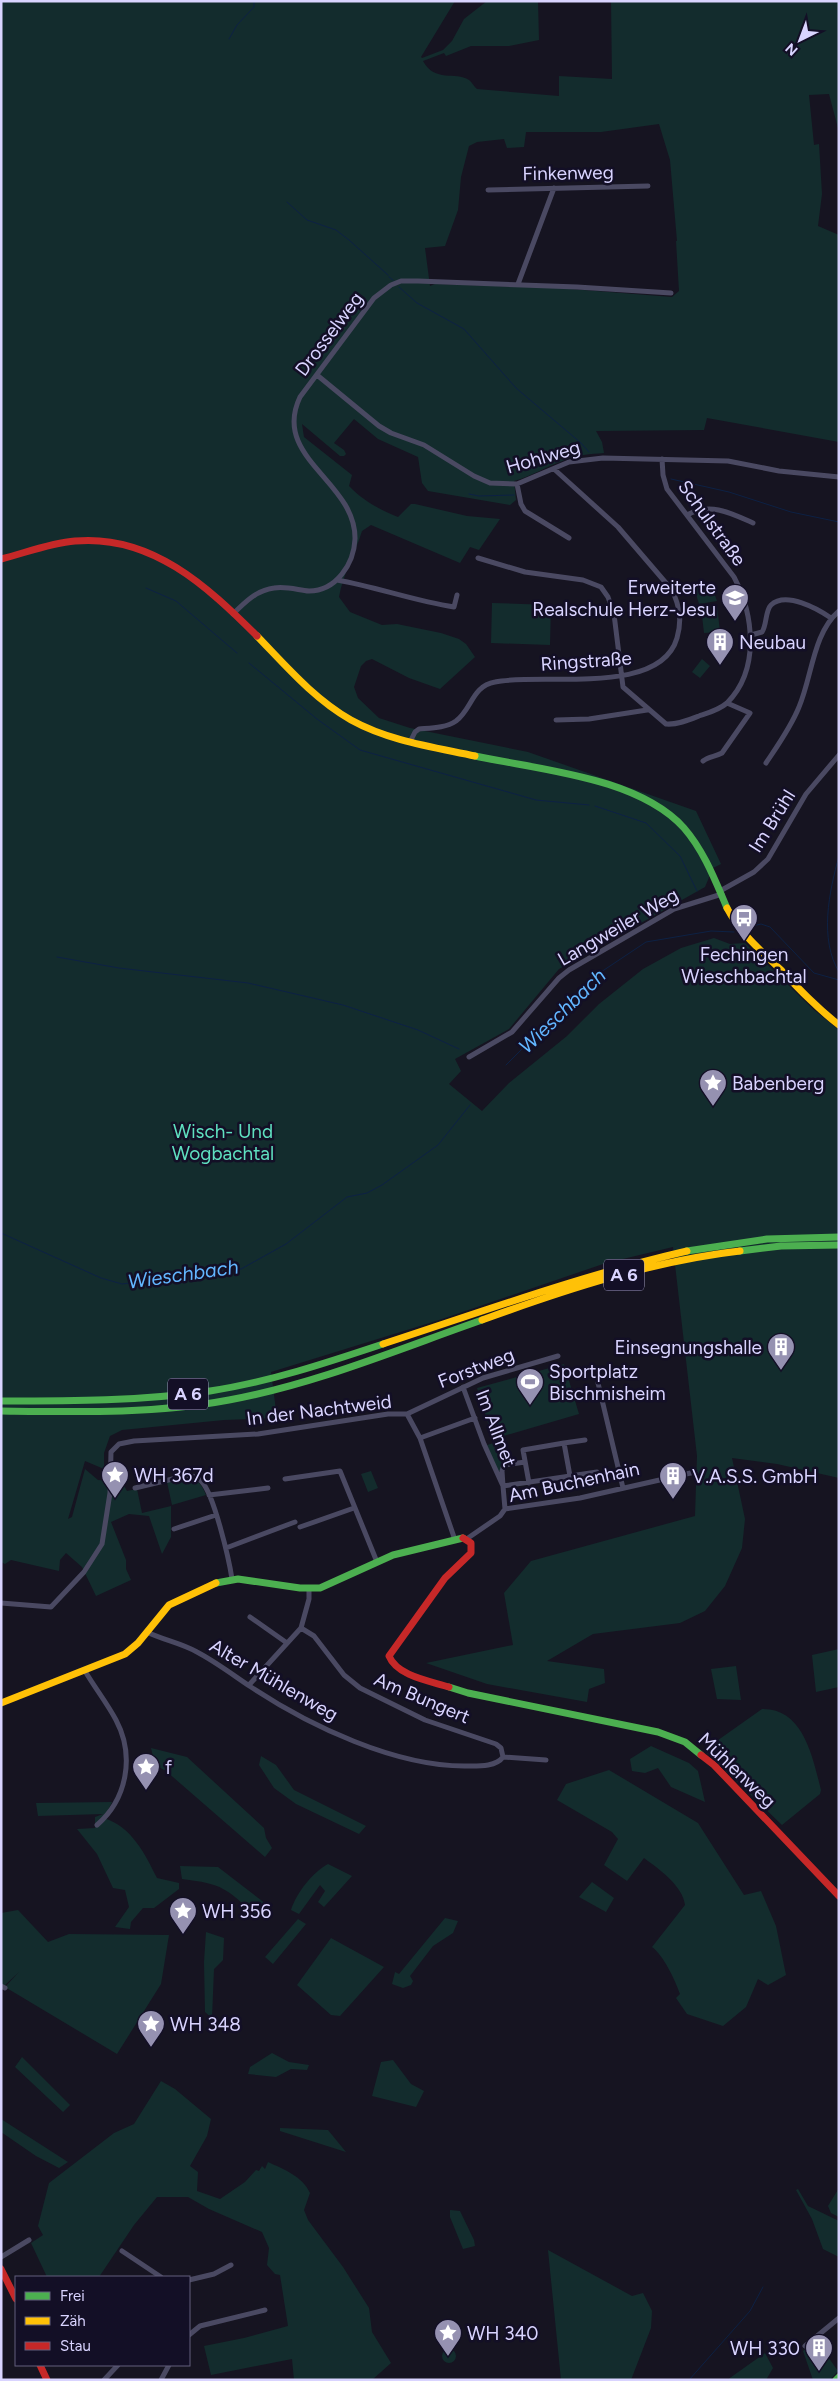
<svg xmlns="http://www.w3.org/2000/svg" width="840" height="2381" viewBox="0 0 840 2381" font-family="Figtree,sans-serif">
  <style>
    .green { fill: #132c2d; fill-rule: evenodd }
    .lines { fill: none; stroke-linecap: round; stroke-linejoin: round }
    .stream { stroke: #0d2144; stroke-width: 1 }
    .street { stroke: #4a4962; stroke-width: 5 }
    .fast { stroke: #4caf50; stroke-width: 7 }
    .slow { stroke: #ffc107; stroke-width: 7 }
    .jam { stroke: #c62828; stroke-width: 7 }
    .labels { text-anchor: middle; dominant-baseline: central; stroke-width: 5; stroke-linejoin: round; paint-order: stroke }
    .shield { fill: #130f26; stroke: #9e99be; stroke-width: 1 }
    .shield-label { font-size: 18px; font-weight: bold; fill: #d9d4ff }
    .street-label { font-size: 19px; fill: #d9d4ff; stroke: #130f26 }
    .poi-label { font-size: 19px; fill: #d9d4ff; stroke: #130f26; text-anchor: start }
    .park-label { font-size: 19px; fill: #5fe0c0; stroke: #130f26 }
    .water-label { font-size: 20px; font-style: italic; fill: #62b6ff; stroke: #130f26 }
  </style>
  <rect width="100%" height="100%" fill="#161421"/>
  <!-- green -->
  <path class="green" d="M1,1H455L421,57L422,58L443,50L452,41L464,19L487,1H538L539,40L509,46H471L446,56L444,53L423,61C435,83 455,71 469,80C472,82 474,87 477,89L559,96V76L612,79L611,1H839V132L829,94L809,95L814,145L819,144L822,194L818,226L839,235V442L707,418L704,430L596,431L602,442L604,453C590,454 577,455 565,460C547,466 532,476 514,481L516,500L510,505L428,491L422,483L418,457L378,439L354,419L334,443L344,450L346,454L344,456H340L302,424L304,437L309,441L352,475L349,486C362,500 380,510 398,517L411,504H415L467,516L500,519L479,550L470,547L460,563L371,525L362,531C355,554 343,574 339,597L350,612L382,625L397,624L441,633L459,639L466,644L475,657L440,689L409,678L372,659L366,661L361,666L354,687L358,698L379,718L410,728L528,752L696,811L721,864L713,868L705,887L559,969L509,1029L455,1059L461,1071L449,1084L482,1111L509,1083L567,1036L599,1004L643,969L681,948L714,938L730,944L745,943L814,1010L839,1030V1478L777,1464L732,1458L745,1519L742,1548L725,1586L705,1611L680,1623L593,1634L547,1661L604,1669L605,1683L589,1689L587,1702L487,1684L426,1663L513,1645L504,1593L531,1561L695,1516L697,1456L673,1247L606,1263L436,1321L271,1372L277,1418L224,1420L122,1430L110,1436L104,1453V1469L85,1461L68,1519L72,1517L85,1469L98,1480L111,1481V1462L127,1491L137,1489L142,1513L171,1506V1537L162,1554L149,1516L129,1514L111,1522L126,1560V1569L131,1580L96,1596L82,1567L66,1553L60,1560L59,1571L11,1560L5,1564L1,1562ZM659,124L670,160L677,241H676L679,291L672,297L558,288L435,284L430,286L425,248L445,246L458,210L461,177L469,146L477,142L504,139L507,148L524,147L526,132H601Z
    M705,583L713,590L717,601L699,604L695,591L700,584Z
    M492,603L551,605L550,645L491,643Z
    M717,605L720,632L704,633L701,607Z
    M702,659L710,666L700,678L692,672Z
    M564,1364L579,1414L493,1439L477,1388Z
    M500,1441L503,1463L498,1475L487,1445Z
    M371,1471L378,1488L368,1492L361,1474Z
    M184,1478C197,1478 201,1483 206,1495L172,1505L167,1482Z
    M839,1649V1687L816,1692L812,1655Z
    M736,1666L741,1700L717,1699L711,1669Z
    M762,1709C804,1708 813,1759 821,1790L820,1794L782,1825L704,1750Z
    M651,1746L689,1763L698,1771L705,1802L671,1787L658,1768L645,1773L632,1771L630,1759Z
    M151,1748L187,1757L264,1828L266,1838L272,1848L265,1857L166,1771L155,1765Z
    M261,1756L276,1765L294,1790L366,1826L359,1834L296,1804L274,1788L259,1765Z
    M609,1770L698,1823L744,1895L761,1891L776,1926L786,1975L768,1985L758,1979L746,2007L723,2026L687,2014L676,1998L680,1994C675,1980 664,1956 652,1947L685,1905C683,1886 659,1869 644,1858L627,1881L604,1865L618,1839L612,1832L557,1800L566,1784Z
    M112,1802L104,1818C132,1827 145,1854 157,1878L179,1883V1889L154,1908H143L131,1922L130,1929L115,1927L129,1907L125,1890L113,1888L97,1854L77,1829L95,1828V1817L103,1814L38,1816L36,1803Z
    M328,1864L352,1876L324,1907L318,1902L325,1891L320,1885L299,1914L291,1910C297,1892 312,1873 328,1864Z
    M180,1866L218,1867L266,1904L256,1916C226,1888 223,1884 182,1879Z
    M592,1882L614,1898L606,1912L579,1897Z
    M18,1910L48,1942L69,1934L169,1935L161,1984L117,2054L5,1987L19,1972L4,1986L1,1984V1913Z
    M445,1918L458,1921L453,1933L433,1946L410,1976L413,1981L411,1985L403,1988L392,1984L395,1972L399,1974Z
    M298,1919L306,1924L273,1964L265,1957Z
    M206,1932L224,1938L223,1960L214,1969L212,2018L205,2012L204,1962Z
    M331,1938L384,1967L340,2016L331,2015L297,1985Z
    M272,2053L289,2062L309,2065L307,2070L291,2069L276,2077L248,2074L250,2067Z
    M22,2057L70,2105L63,2112L15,2067Z
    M393,2060L411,2084L424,2091L416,2107L372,2096L381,2062Z
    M161,2081L175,2089L211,2119L207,2136L190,2166L198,2172L197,2191L220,2199L245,2182L256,2170L259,2171L262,2166L265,2169L268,2162C285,2170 302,2176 310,2193L304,2210L308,2220L343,2267L369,2308L372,2332L391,2363L372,2380H294L292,2359L211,2375L204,2346L244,2338L288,2326L280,2275L275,2274L267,2265L269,2248L262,2232L209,2209L188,2197H157L134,2225L99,2277H47L31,2243L43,2235L38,2226L49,2183L114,2133L134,2124Z
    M1,2119L68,2162L59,2168L36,2156L1,2132Z
    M280,2128L328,2130L346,2152L280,2131Z
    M839,2188V2217L831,2213L828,2206Z
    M798,2189L808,2206L839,2221V2257L823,2249L812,2219L796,2190Z
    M450,2210L460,2211L474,2240L475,2246L463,2249L450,2217Z
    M548,2250L632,2296L643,2293L652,2311L651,2328L631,2380H561Z
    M816,2340L838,2371L830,2380H813L803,2351Z
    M442 2356a7 7 0 1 1 14 0a7 7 0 1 1-14 0Z
    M765,2353L773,2368L766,2380H727Z"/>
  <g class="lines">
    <!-- stream -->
    <path class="stream" d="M229,39L237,25L254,7V1
      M287,202L307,220L336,230L349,240L388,275
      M389,277L393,280
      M399,287L417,303L464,329L516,388L581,443L589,452
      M671,479L729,492L791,512L839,522
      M469,494L479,496L514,495
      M146,588L176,601L237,653
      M249,663L317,719L360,750L536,800L589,805
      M595,806L646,823L680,856L697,891
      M839,856C829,892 819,939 839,972
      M744,928L761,924L770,927L814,973L839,980
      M57,957L119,968L248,983L343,1005L418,1030L459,1049
      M506,1065L595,976L646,942L711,931L734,932
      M1,1233L101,1278L122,1284L241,1269L286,1244L347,1197L367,1193L382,1185L438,1145L470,1105
      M689,2380L750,2311L763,2287"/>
    <!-- street -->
    <path class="street" d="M488,190L648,186
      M518,284L554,188
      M317,375L379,426L391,433L424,445L474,476L490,483L517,484L569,462L603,458L728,461L779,471L839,477
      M517,484L521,504L525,511L569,538
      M687,515C710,502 731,513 753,523
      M478,558L525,572L583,580L601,587L608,597L614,614L623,687L666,724C677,725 689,720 699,716C708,713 719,710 727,703C760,670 754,615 734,577L667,489L663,475L662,459
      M337,580C377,587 414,601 454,607L457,595
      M233,614C245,602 257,590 274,588C286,586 298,590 309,591C336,591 354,564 355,539C356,481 271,458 300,397L374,298L391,285L401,281H418L577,287L671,293
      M751,635L762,632C767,625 765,611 771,605C786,591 818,609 831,618
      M556,720L589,719L647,710
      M410,742L415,732L419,729C431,728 446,728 456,721C472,709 472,686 495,682C541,672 660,697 677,638C682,621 680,607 672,590L618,527L554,469
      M703,761C709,756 715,757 722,753L750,713L727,703
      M766,763C778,745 791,727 799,707C812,677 813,633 839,611
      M720,891L754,872L768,859L806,794L839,755
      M469,1057L512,1032L559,978L569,970L674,909L722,894
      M598,1383L623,1488
      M463,1387L484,1444L503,1486L505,1509
      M407,1414L420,1438L455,1540
      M420,1438L475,1418
      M564,1443L585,1440
      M525,1462L504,1465L502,1471L503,1486L597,1472
      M285,1479L340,1471L377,1562
      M529,1483L523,1450L564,1443L570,1476
      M135,1488L185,1476C192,1475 198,1477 202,1482C214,1495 229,1559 232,1579
      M209,1495L268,1488
      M300,1527L354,1508
      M174,1529L216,1515
      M468,1538L500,1516L505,1509L580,1498L695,1472
      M226,1548L295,1522
      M1,1603L51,1607L84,1572L102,1544L110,1493L111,1452L119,1444L134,1441L258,1434L388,1414H407L483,1378L558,1356
      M250,1617L287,1643
      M301,1628L314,1636L344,1675L360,1688L425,1720L496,1744L501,1748L503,1757
      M147,1632C163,1640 181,1643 197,1652C216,1662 233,1675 251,1687C310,1726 396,1767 467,1766C478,1766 496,1767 503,1757
      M85,1671C95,1688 107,1703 116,1720C135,1756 127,1799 97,1825
      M249,1685L301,1628L309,1599V1589
      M503,1757L546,1760
      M1,1986L5,1988
      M122,2251L161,2277
      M1,2257L29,2240
      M189,2280L214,2274L231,2265
      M189,2335L200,2326L265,2310
      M805,2346L839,2318
      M104,2380L118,2365
      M161,2380L169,2365"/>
    <!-- fast -->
    <path class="fast" d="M475,756C540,770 638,777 684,828C704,851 715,880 727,908
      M687,1251L767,1239L839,1237
      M740,1251L781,1246L839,1245
      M1,1401C71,1401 141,1401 210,1391C269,1382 326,1363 383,1344
      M1,1411C77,1412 154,1414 229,1400C316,1384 399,1349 482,1320
      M216,1583L238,1579L300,1588H320L393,1555L463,1538
      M449,1687L468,1693L658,1732L685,1742L701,1755
      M836,2380L839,2377"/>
    <!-- slow -->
    <path class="slow" d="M257,636C286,666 314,699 351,720C389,741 433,747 475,756
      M727,908C740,933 760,950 780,969C799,989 817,1008 839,1025
      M482,1320C565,1290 652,1261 740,1251
      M383,1344C484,1311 583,1275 687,1251
      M1,1703L125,1654L138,1643L169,1605L216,1583"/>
    <!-- jam -->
    <path class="jam" d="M1,559C25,553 50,543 75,541C151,534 207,586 257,636
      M449,1687C430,1681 397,1676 389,1656L445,1578L471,1553V1543L463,1538
      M701,1755L714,1765L839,1896
      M1,2269L16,2299
      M40,2365L47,2380"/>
  </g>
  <!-- icons -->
  <defs>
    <symbol id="school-pin" viewBox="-11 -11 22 30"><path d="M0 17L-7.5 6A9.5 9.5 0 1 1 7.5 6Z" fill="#9591b1" stroke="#130f26"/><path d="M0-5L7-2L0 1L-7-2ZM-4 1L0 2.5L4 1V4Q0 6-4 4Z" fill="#fff"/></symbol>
    <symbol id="building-pin" viewBox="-11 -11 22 30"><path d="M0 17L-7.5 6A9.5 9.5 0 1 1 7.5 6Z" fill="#9591b1" stroke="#130f26"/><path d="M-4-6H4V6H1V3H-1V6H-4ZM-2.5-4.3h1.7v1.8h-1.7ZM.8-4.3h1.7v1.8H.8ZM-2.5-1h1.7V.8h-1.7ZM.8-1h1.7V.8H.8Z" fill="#fff"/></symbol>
    <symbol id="bus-pin" viewBox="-11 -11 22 30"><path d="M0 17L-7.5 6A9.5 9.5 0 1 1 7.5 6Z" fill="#9591b1" stroke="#130f26"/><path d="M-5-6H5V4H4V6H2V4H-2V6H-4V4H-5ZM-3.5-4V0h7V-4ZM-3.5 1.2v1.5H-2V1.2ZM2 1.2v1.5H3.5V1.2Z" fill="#fff"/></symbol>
    <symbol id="sight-pin" viewBox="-11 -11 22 30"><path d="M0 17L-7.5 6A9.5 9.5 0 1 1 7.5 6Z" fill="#9591b1" stroke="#130f26"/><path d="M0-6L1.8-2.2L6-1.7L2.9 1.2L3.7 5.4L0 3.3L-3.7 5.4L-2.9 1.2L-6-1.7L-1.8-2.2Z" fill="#fff"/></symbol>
    <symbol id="stadium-pin" viewBox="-11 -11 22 30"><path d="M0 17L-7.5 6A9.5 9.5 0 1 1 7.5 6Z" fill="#9591b1" stroke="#130f26"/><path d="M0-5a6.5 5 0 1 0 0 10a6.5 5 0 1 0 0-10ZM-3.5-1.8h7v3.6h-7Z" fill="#fff"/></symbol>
  </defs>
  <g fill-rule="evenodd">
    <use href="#school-pin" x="719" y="582" width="32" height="43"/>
    <use href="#building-pin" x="704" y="626" width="32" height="43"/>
    <use href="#bus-pin" x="728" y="902" width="32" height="43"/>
    <use href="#sight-pin" x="697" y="1067" width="32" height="43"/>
    <use href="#building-pin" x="765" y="1331" width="32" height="43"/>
    <use href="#stadium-pin" x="514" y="1366" width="32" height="43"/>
    <use href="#sight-pin" x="99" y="1459" width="32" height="43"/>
    <use href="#building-pin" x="657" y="1460" width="32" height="43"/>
    <use href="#sight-pin" x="130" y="1751" width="32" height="43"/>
    <use href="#sight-pin" x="167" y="1895" width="32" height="43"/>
    <use href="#sight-pin" x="135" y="2008" width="32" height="43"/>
    <use href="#sight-pin" x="432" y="2317" width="32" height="43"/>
    <use href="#building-pin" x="803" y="2332" width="32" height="43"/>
  </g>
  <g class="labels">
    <!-- shield labels -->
    <g class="shield">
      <rect x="604" y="1259.5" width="40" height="31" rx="4"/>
      <rect x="168" y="1378.5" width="40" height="31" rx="4"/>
    </g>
    <g class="shield-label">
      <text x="624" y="1275">A 6</text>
      <text x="188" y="1394">A 6</text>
    </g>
    <!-- street labels -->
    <g class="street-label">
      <text transform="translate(568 173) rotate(-1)">Finkenweg</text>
      <text transform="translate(329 334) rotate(-53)">Drosselweg</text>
      <text transform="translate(543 457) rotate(-16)">Hohlweg</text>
      <text transform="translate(712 523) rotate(54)">Schulstraße</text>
      <text transform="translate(586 661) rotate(-4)">Ringstraße</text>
      <text transform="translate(772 821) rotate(-58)">Im Brühl</text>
      <text transform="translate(618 927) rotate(-30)">Langweiler Weg</text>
      <text transform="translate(476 1368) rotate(-21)">Forstweg</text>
      <text transform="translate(319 1410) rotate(-7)">In der Nachtweid</text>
      <text transform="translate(496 1428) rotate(69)">Im Allmet</text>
      <text transform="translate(574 1482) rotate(-12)">Am Buchenhain</text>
      <text transform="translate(274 1680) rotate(30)">Alter Mühlenweg</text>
      <text transform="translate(422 1698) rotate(23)">Am Bungert</text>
      <text transform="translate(737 1770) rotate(44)">Mühlenweg</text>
    </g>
    <!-- poi labels -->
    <g class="poi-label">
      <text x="716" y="587" text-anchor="end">Erweiterte<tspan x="716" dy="22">Realschule Herz-Jesu</tspan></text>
      <text x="739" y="642">Neubau</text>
      <text x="744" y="954" text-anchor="middle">Fechingen<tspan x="744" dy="22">Wieschbachtal</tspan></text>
      <text x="732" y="1083">Babenberg</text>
      <text x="762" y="1347" text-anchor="end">Einsegnungshalle</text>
      <text x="549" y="1371">Sportplatz<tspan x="549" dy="22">Bischmisheim</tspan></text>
      <text x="134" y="1475">WH 367d</text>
      <text x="692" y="1476">V.A.S.S. GmbH</text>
      <text x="165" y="1767">f</text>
      <text x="202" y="1911">WH 356</text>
      <text x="170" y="2024">WH 348</text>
      <text x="467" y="2333">WH 340</text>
      <text x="800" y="2348" text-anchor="end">WH 330</text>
    </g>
    <!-- park labels -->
    <g class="park-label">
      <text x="223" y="1131">Wisch- Und<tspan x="223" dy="22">Wogbachtal</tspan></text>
    </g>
    <!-- water labels -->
    <g class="water-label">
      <text transform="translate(562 1011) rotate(-44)">Wieschbach</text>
      <text transform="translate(183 1274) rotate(-8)">Wieschbach</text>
    </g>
  </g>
  <!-- border -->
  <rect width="840" height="2381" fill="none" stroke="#d9d4ff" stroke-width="5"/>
  <!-- legend -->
  <rect x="15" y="2276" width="175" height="90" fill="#130f26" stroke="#625e7d"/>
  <rect x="25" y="2292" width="25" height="8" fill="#4caf50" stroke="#625e7d"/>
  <text x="60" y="2301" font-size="15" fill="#d9d4ff">Frei</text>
  <rect x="25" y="2317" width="25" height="8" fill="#ffc107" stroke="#625e7d"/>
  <text x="60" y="2326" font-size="15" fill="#d9d4ff">Zäh</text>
  <rect x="25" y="2342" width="25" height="8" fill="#c62828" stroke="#625e7d"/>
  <text x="60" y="2351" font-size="15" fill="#d9d4ff">Stau</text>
  <!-- north arrow -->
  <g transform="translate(800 40) rotate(222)" stroke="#130f26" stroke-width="4" paint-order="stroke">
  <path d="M0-4L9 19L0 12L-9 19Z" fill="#d9d4ff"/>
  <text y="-8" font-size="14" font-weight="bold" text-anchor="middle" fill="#d9d4ff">N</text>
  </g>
</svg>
